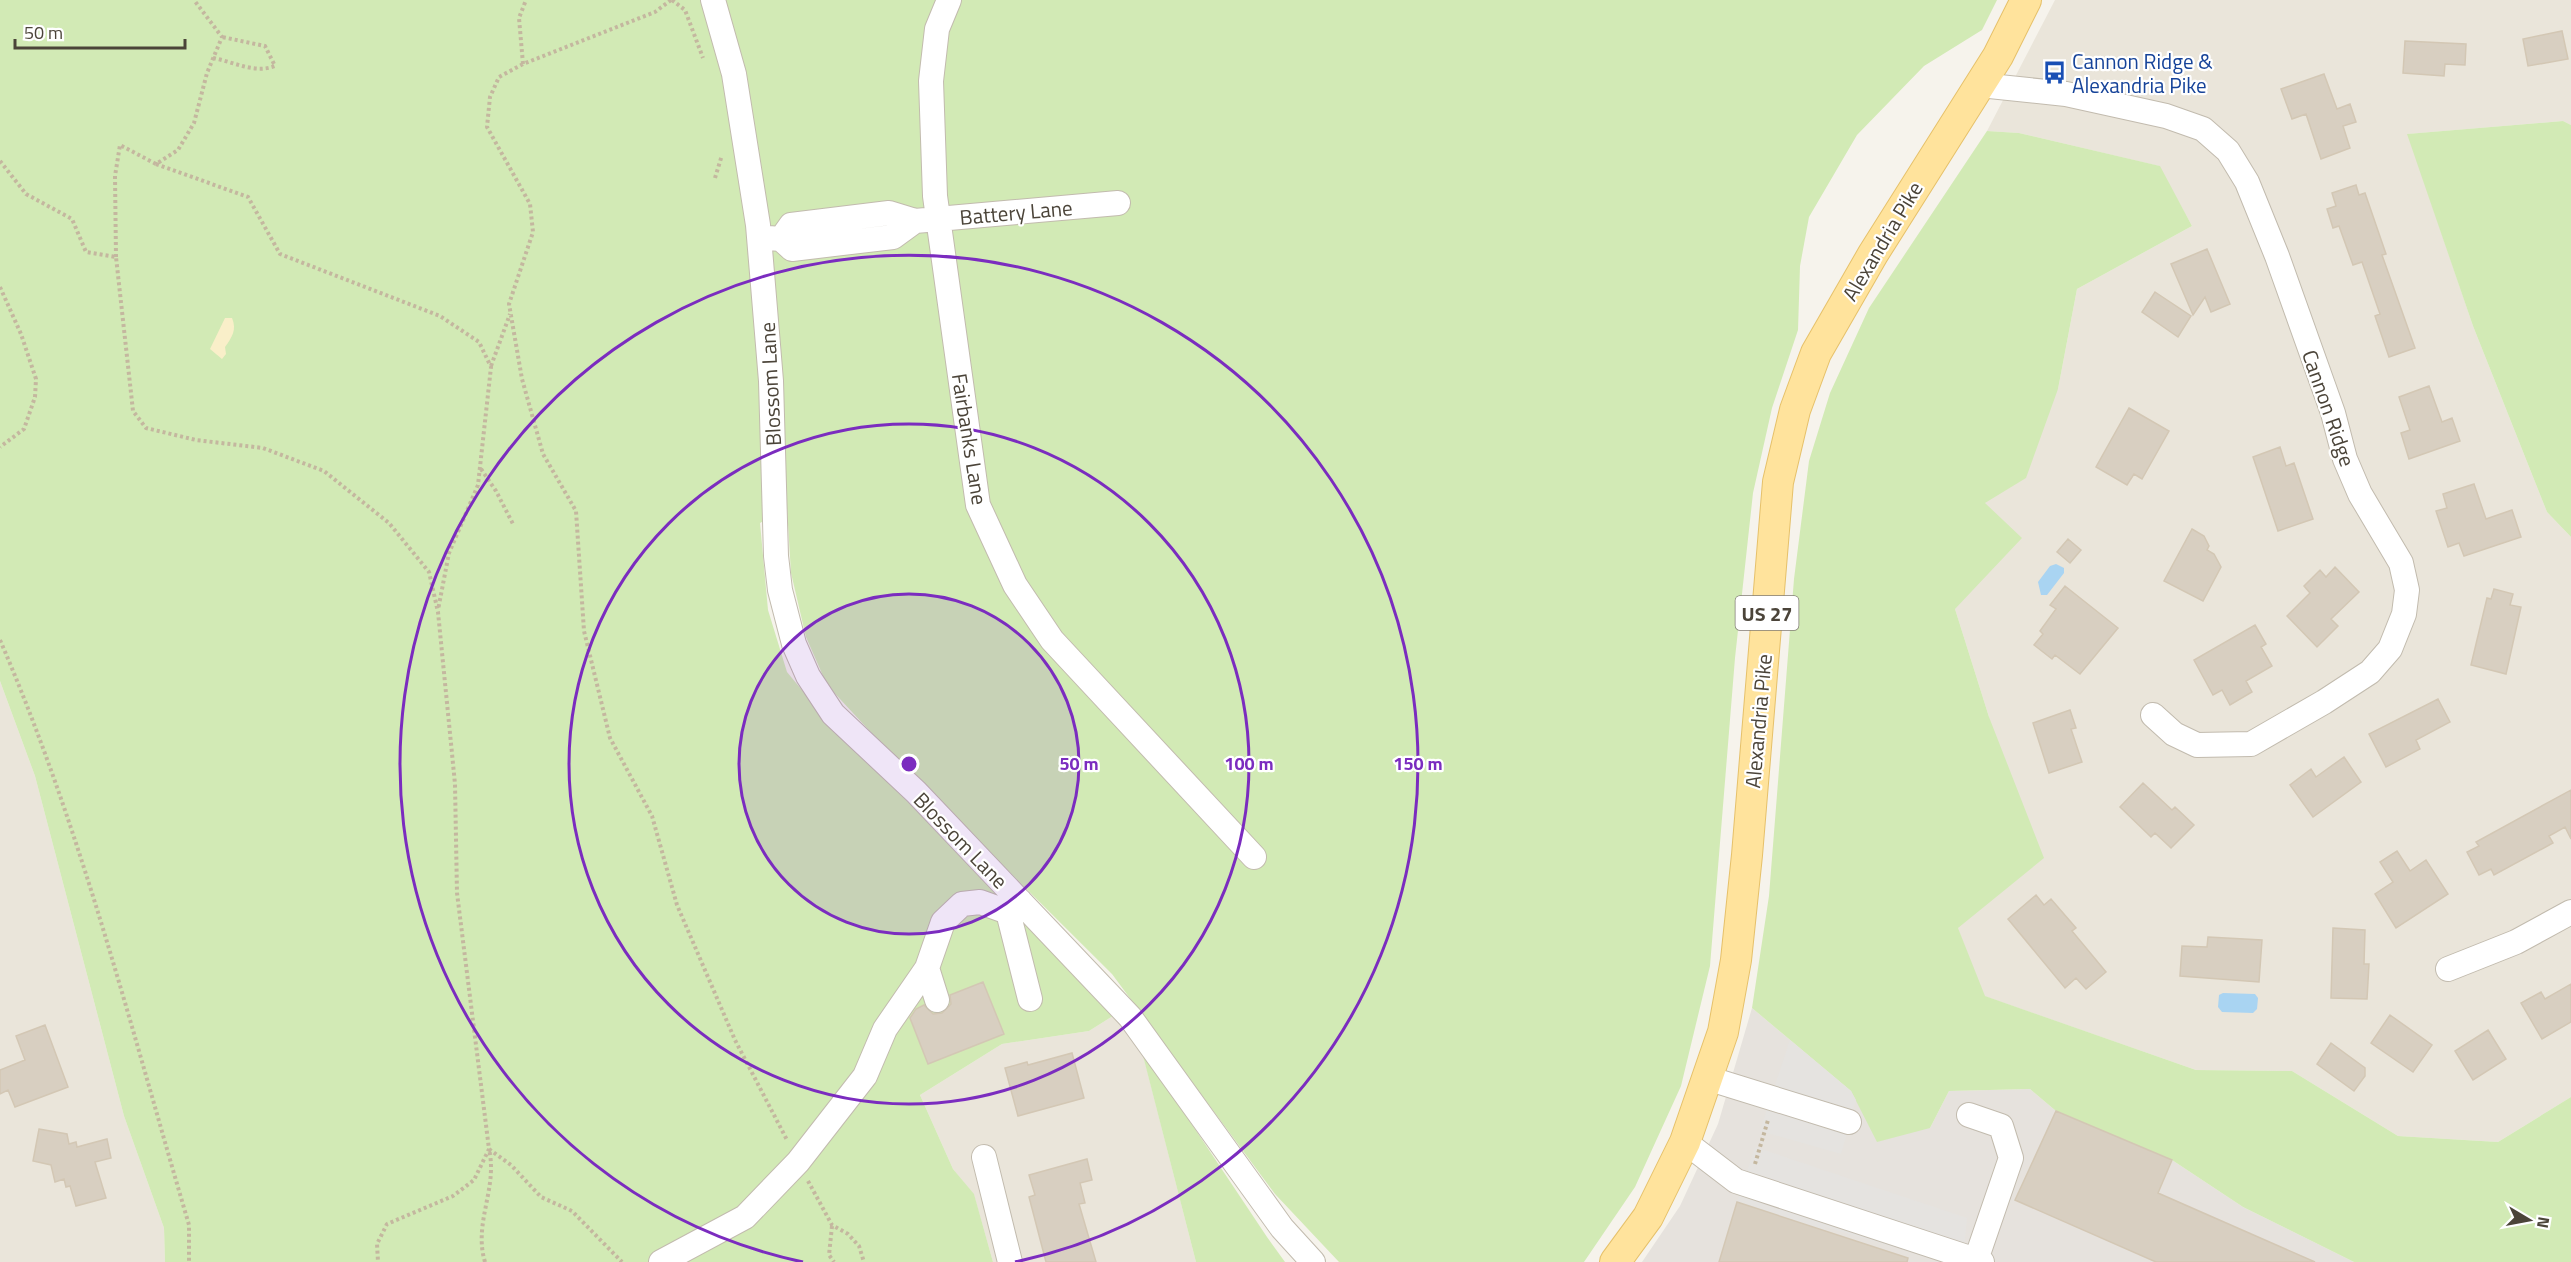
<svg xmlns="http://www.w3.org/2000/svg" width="2571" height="1262" viewBox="0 0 2571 1262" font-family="'Titillium Web',sans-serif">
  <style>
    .residential { fill: #eae5da }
    .industrial { fill: #e6e2dd }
    .green { fill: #d2eab5 }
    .sand { fill: #f9efc9 }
    .parking { fill: #e5e3e0 }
    .water { fill: #a9d4f2 }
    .building { fill: #d8cfc1; stroke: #d3c7b4; stroke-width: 1.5 }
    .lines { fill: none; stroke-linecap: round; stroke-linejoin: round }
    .minor-casing { stroke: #c2bbae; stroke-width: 26 }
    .major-casing { stroke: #e6c16a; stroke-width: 32 }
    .path { stroke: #c4b79f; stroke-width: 4; stroke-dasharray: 3 3; stroke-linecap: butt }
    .minor { stroke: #fff; stroke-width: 24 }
    .major { stroke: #ffe39c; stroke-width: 30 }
    .ring { fill: none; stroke: #7b2cbf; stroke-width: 3 }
    .labels { text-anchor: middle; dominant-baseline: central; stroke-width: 4.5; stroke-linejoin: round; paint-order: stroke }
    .shield { fill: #fff; stroke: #817c74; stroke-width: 1.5 }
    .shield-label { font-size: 20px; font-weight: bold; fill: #4b4439 }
    .transit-label { font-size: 21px; fill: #164399; stroke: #fff; text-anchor: start }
    .street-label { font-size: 21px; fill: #4b4439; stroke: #fff }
    .centre { fill: #7b2cbf; stroke: #fff; stroke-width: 3 }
    .ring-label { font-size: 18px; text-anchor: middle; font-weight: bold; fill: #7b2cbf; stroke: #fff; stroke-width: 4.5; stroke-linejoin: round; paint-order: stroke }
  </style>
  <rect width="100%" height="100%" fill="#f6f3ec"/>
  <!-- residential -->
  <path class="residential" d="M2055,0H2571V125L2563,121L2408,134L2473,326L2547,512L2571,537V1097L2498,1142L2398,1136L2292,1071L2196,1070L1984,996L1958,929L1989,717L1955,609L1985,503L2058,389L2077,289L2192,226L2159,166L2019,133L1987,131Z
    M0,681L35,776L124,1116L164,1228L165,1262H0Z
    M1116,1014L1141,1047L1196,1262H993L974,1195L953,1169L920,1095L1002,1044L1089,1031Z"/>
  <!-- industrial -->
  <path class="industrial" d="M1752,1008L1851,1091L1930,1128L1949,1091L2030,1089L2056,1111L2172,1160L2243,1207L2354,1262H1642L1680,1206L1718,1124Z"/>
  <!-- green -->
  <path class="green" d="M0,0H1997L1982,30L1924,66L1857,135L1809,217L1800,266L1798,330L1772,408L1753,493L1735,658L1710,966L1681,1086L1635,1187L1584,1262H1339L1275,1194L1112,974L891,754L827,685L806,637L791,573L787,508L760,523L768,610L787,672L835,730L929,823L1116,1014L1089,1031L1002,1044L920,1095L953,1169L974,1194L993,1262H165L164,1228L124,1116L35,776L0,681Z
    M2563,121L2571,125V537L2547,512L2473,326L2407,134Z
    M1987,131L2019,133L2160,166L2192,226L2077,289L2058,389L2026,478L1985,503L2022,538L1955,609L1989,717L2044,858L1958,928L1985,996L2196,1070L2292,1071L2398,1136L2498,1142L2571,1097V1262H2354L2243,1207L2172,1160L2056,1111L2030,1089L1949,1091L1930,1128L1877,1142L1851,1091L1752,1008L1769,896L1794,579L1809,461L1830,393L1869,308Z
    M1141,1048L1267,1237L1285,1262H1196Z"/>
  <!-- sand -->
  <path class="sand" d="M225,318H232C237,330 232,337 225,347L226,354L222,359L210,349Z"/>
  <!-- parking -->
  <path class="parking" d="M1790,1040L1851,1091L1856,1100L1841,1154L1760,1131Z
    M1755,1147L1967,1218L1963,1262H1936V1259L1825,1227V1231L1737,1202Z"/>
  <!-- water -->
  <path class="water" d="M2056,564L2064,568V573L2047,595H2041L2038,582L2050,566Z
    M2223,993L2255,994L2258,998L2257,1009L2253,1013L2222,1012L2218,1007L2219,995Z"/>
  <!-- building -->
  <path class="building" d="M2562,31L2568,59L2528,66L2523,39Z
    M2405,41L2466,44L2465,65L2445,64L2444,76L2403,73Z
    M2324,74L2337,109L2350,104L2356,122L2343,126L2350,148L2321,159L2306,114L2292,119L2281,89Z
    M2356,185L2359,195L2365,193L2386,254L2382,255L2415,348L2389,357L2375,316L2380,314L2362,262L2353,265L2339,226L2333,228L2327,209L2336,206L2332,193Z
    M2207,249L2230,304L2211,312L2205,297L2193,315L2171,264Z
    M2155,292L2191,316L2178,337L2142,312Z
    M2429,386L2442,422L2452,418L2460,441L2409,459L2401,433L2410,430L2399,397Z
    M2129,408L2169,431L2142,479L2134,474L2127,485L2096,467Z
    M2280,447L2286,466L2294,463L2313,519L2278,531L2253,457Z
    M2474,484L2486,519L2512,510L2521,537L2464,556L2459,543L2448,547L2436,511L2447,508L2443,494Z
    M2192,529L2204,536L2209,546L2207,550L2214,554L2221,567L2203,601L2164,581Z
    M2068,539L2081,550L2070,563L2057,552Z
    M2335,567L2359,592L2331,619L2338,626L2317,647L2287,616L2310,593L2304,586L2320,570L2326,577Z
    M2065,586L2118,628L2080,674L2055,655L2052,659L2034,645L2043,634L2040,631L2056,609L2050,605Z
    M2494,589L2513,594L2510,605L2521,607L2506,674L2471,665L2487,598L2491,599Z
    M2255,625L2266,644L2261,647L2272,666L2246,681L2252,692L2230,705L2222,690L2213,695L2194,660Z
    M2438,699L2450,722L2416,740L2420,749L2386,767L2369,734Z
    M2070,710L2076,728L2071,729L2082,762L2049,773L2033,723Z
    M2344,757L2361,782L2313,817L2290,785L2311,769L2316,777Z
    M2143,783L2172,810L2175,807L2194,825L2171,848L2155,833L2151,837L2120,807Z
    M2571,790V839L2565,827L2549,836L2553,843L2494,875L2491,869L2479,875L2467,852L2479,846L2476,842Z
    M2397,851L2410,871L2426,860L2448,894L2396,928L2375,894L2393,882L2380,862Z
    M2036,895L2044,905L2051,899L2076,928L2072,931L2106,972L2086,989L2076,978L2065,988L2008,919Z
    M2333,928L2365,930L2364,964H2369L2367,999L2331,998Z
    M2208,937L2262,940L2259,982L2180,976L2182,946L2207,947Z
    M983,982L1004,1034L928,1064L910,1018L916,1009L924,1005L933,1014L942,1013L951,1004L950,995Z
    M2571,984V1022L2542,1039L2521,1003L2541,992L2545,999Z
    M2390,1015L2432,1045L2413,1072L2371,1043Z
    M45,1025L68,1087L15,1107L8,1090L0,1094V1070L25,1060L16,1036Z
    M2488,1030L2506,1059L2473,1080L2455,1051Z
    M2331,1043L2365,1068V1076L2354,1091L2317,1064Z
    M1072,1053L1084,1098L1018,1116L1005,1068L1027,1062L1028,1065Z
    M2056,1111L2172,1160L2158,1193L2315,1262H2156L2015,1200Z
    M39,1129L67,1134L69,1144L76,1142L77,1147L107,1139L111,1158L95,1162L106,1198L76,1206L70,1186L66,1187L64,1179L55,1182L51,1165L33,1161Z
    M1087,1159L1092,1180L1080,1183L1085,1203L1079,1204L1096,1262H1046L1029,1197L1035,1195L1029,1175Z
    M1737,1202L1908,1258L1907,1262H1719Z"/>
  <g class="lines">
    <defs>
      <path id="minor" d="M713,0L734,74L758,225L771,381L776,556L780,590L794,644L808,676L833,714L916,792L1130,1017L1282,1228L1313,1262
        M949,0L937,29L931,81L935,196L978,505L1015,585L1052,640L1254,857
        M1980,85L2066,94L2166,116L2203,129L2228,151L2247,182L2277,256L2333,413L2345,459L2360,494L2401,563L2407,590L2404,614L2390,649L2370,672L2324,702L2251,744L2197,745L2174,734L2153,715
        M768,238L781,239L792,249L893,237L915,221
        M781,239L791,225L889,213L915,221L1118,203
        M1008,912L1030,999
        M2448,969L2516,942L2571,912
        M937,1000L927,968L943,922L962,904L980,902L1008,912L1020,901
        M1707,1078L1849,1122
        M1969,1115L2001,1126L2011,1158L1976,1260
        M1685,1142L1736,1181L1982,1262
        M984,1157L1010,1262
        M661,1262L745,1217L798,1162L865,1076L885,1029L927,968"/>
      <path id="major" d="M1615,1262L1648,1217L1685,1142L1723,1032L1736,960L1747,855L1778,482L1795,410L1816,353L1873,254L1998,56L2026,0"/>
    </defs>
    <!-- minor casing -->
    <use href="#minor" class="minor-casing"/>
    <!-- major casing -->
    <use href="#major" class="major-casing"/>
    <!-- path -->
    <path class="path" d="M671,0L655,12L523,64L499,77L490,97L487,127L530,204L533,232L509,304L522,379L543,454L576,511L584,631L610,738L652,816L677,905L735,1040L787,1140
      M672,0L685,10L703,58
      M213,58C234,62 255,74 275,66L265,46L222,37
      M523,64L519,18L526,0
      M0,161L26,194L72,219L86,252L116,257L133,411L146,428L196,440L263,448L324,471L389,523L429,572L438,612L455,784L457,893L489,1149L474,1180L453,1196L387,1224L377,1244L378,1262
      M156,164L248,197L280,254L440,316L479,342L491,367L478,485L449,553L438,610
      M715,178L722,155
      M116,257L115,176L120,145L156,164L178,150L194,123L207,73L222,37L194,0
      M0,287L21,334L36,379L35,397L24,429L0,447
      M491,366L510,314
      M481,469L496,491L513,524
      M0,640C81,828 131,1028 189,1225V1262
      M489,1149L511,1165L541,1197L572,1211L622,1262
      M1755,1164L1768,1120
      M808,1181L832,1225L848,1234L859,1246L864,1262
      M832,1226L829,1255L834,1262
      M485,1262C473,1223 498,1189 489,1149"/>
    <!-- minor -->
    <use href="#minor" class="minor"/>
    <!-- major -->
    <use href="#major" class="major"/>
  </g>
  <!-- distance rings -->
  <circle cx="909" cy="764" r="170" fill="#7b2cbf" fill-opacity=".12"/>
  <g class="ring">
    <circle cx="909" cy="764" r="170"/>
    <circle cx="909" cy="764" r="340"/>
    <path d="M803 1262A509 509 0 1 1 1015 1262"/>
  </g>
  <!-- icons -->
  <defs>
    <symbol id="bus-bare" viewBox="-9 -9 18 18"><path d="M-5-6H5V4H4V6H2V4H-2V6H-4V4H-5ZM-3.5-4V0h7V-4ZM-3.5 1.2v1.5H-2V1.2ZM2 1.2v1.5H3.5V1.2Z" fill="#1a4fb4" stroke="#fff" stroke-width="2.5" paint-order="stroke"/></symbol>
  </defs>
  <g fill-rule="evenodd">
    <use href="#bus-bare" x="2038" y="56" width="33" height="33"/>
  </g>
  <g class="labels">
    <!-- shield labels -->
    <rect class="shield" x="1735.5" y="596" width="63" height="34" rx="4.5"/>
    <g class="shield-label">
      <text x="1767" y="613">US 27</text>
    </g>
    <!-- transit labels -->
    <g class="transit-label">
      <text x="2072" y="61">Cannon Ridge &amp;<tspan x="2072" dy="24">Alexandria Pike</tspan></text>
    </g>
    <!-- street labels -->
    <g class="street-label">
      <text transform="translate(1016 212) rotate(-5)">Battery Lane</text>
      <text transform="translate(1882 241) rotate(-59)">Alexandria Pike</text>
      <text transform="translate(770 384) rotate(-93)">Blossom Lane</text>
      <text transform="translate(2329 408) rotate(71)">Cannon Ridge</text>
      <text transform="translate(970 439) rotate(81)">Fairbanks Lane</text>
      <text transform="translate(1758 721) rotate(-85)">Alexandria Pike</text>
      <text transform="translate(961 840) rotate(46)">Blossom Lane</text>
    </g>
  </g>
  <circle cx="909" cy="764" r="9" class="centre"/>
  <g class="ring-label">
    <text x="1079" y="770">50 m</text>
    <text x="1249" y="770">100 m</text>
    <text x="1418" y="770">150 m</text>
  </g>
  <!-- north arrow -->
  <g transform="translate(2529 1220) rotate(100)" stroke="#ffffff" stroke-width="4.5" paint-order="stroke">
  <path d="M0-4.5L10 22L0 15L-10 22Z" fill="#4b4439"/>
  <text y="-9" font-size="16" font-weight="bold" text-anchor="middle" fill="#4b4439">N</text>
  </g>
  <!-- scale -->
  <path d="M15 39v9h170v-9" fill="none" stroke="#4b4439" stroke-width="3"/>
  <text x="24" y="39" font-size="18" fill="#4b4439" stroke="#ffffff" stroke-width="4.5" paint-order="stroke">50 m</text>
</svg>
